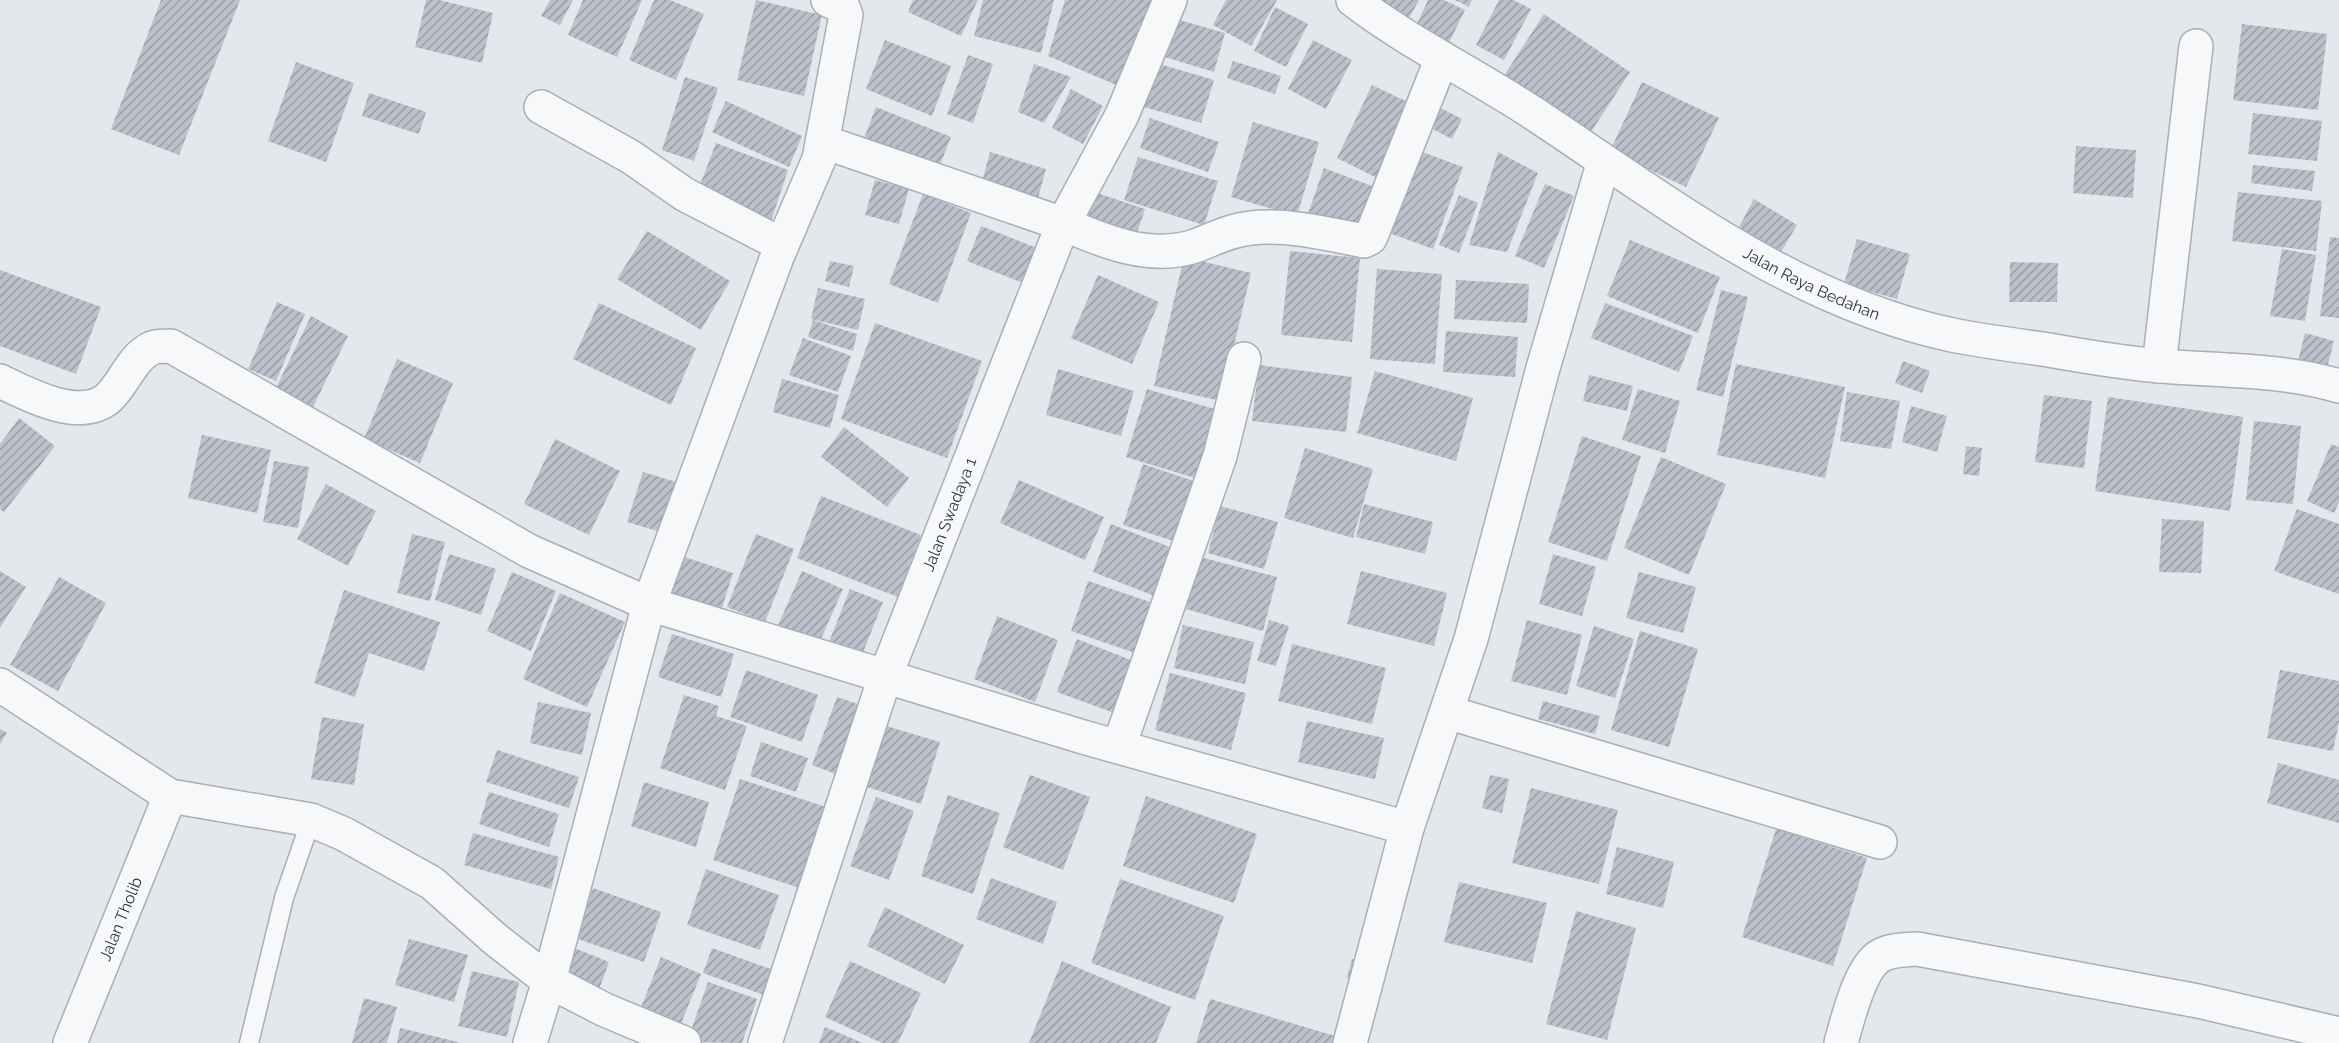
<svg xmlns="http://www.w3.org/2000/svg" width="2339" height="1043" viewBox="0 0 2339 1043" font-family="Raleway,sans-serif">
  <style>
    .building { fill: url(#building-hatch) }
    .lines { fill: none; stroke-linecap: round; stroke-linejoin: round }
    .service-casing { stroke: #a9aeb7; stroke-width: 21 }
    .minor-casing { stroke: #a9aeb7; stroke-width: 36 }
    .tertiary-casing { stroke: #a9aeb7; stroke-width: 36 }
    .service { stroke: #f7f8fa; stroke-width: 18 }
    .minor { stroke: #f7f8fa; stroke-width: 33 }
    .tertiary { stroke: #f7f8fa; stroke-width: 33 }
    .labels { text-anchor: middle; dominant-baseline: central; stroke-width: 4.5; stroke-linejoin: round; paint-order: stroke }
    .street-label { font-size: 16px; fill: #2b3445; stroke: #f4f6f9 }
  </style>
  <defs>
    <pattern id="building-hatch" width="6" height="6" patternUnits="userSpaceOnUse" patternTransform="scale(1.5)"><rect width="6" height="6" fill="#bbc0ca"/><path d="M-1 1l2-2M0 6l6-6M5 7l2-2" fill="none" stroke="#989da6"/></pattern>
  </defs>
  <rect width="100%" height="100%" fill="#e4e7ec"/>
  <!-- building -->
  <path class="building" d="M161,0H240L179,155L111,129Z
    M426,0H439L493,13L482,63L415,47Z
    M550,0H573L560,25L541,16Z
    M583,0H642L617,57L568,35Z
    M654,0H670L704,14L676,80L629,60Z
    M756,0L822,15L804,96L737,80Z
    M913,0H978L961,36L908,12Z
    M983,0H1054L1041,53L974,36Z
    M1065,0H1156L1128,90L1048,56Z
    M1226,0H1277L1251,46L1213,25Z
    M1361,0H1419L1405,25Z
    M1428,0H1444L1465,10L1445,51L1412,35Z
    M1455,0H1472L1469,7Z
    M1499,0H1513L1531,9L1504,60L1476,45Z
    M1275,7L1308,24L1286,67L1254,51Z
    M1544,14L1630,72L1587,138L1501,80Z
    M1176,19L1225,33L1214,72L1165,57Z
    M2242,24L2327,34L2318,110L2233,100Z
    M885,40L951,66L932,116L866,89Z
    M1313,40L1352,60L1326,109L1288,89Z
    M968,55L993,64L973,123L947,114Z
    M1233,61L1281,76L1275,94L1227,78Z
    M296,62L354,83L326,162L268,141Z
    M1156,63L1214,80L1201,123L1144,107Z
    M1034,64L1071,77L1044,123L1018,112Z
    M685,77L718,88L694,161L662,150Z
    M1642,82L1719,118L1686,187L1610,151Z
    M1372,85L1416,106L1381,180L1337,158Z
    M1071,89L1103,106L1083,144L1052,128Z
    M369,93L426,112L419,134L362,116Z
    M726,101L802,136L789,167L712,132Z
    M1431,103L1462,119L1452,139L1421,123Z
    M876,107L951,137L938,170L863,141Z
    M2253,113L2322,121L2317,161L2248,154Z
    M1150,118L1219,142L1208,172L1140,148Z
    M1253,122L1319,142L1297,216L1231,197Z
    M716,143L788,170L768,230L695,198Z
    M2076,146L2136,150L2133,198L2073,193Z
    M1414,149L1463,167L1433,249L1384,231Z
    M990,152L1046,169L1036,205L980,189Z
    M1498,152L1538,173L1507,252L1469,245Z
    M1138,157L1218,181L1204,225L1124,200Z
    M2253,165L2315,171L2312,191L2251,183Z
    M1324,168L1380,189L1361,241L1306,219Z
    M875,180L909,189L899,224L865,215Z
    M1545,184L1574,196L1544,268L1515,256Z
    M1091,191L1145,209L1132,248L1078,230Z
    M2238,192L2322,201L2316,251L2232,241Z
    M923,194L971,213L938,303L889,284Z
    M1459,195L1478,203L1459,253L1439,245Z
    M1754,199L1797,225L1781,252L1739,227Z
    M981,226L1037,248L1023,283L967,261Z
    M647,231L730,281L701,330L617,279Z
    M2330,237L2339,238V318L2320,316Z
    M1857,239L1910,254L1897,299L1844,284Z
    M1630,240L1720,277L1698,333L1607,296Z
    M2282,249L2316,255L2305,321L2270,316Z
    M1290,251L1360,258L1352,342L1281,335Z
    M1184,257L1251,273L1221,401L1154,386Z
    M830,261L854,266L849,287L825,281Z
    M2010,262L2058,263L2057,302H2009Z
    M1377,269L1442,274L1435,364L1370,359Z
    M0,270L101,307L76,374L0,346Z
    M1098,275L1159,302L1132,364L1071,338Z
    M1456,280L1529,284L1527,323L1454,319Z
    M818,288L865,299L858,330L811,319Z
    M1721,290L1748,297L1723,397L1696,390Z
    M277,302L305,314L276,381L248,369Z
    M599,303L696,348L671,405L573,359Z
    M1605,303L1693,336L1679,372L1591,338Z
    M311,316L348,336L309,415L272,396Z
    M813,320L857,334L853,351L808,337Z
    M875,323L982,361L947,458L841,419Z
    M1446,331L1518,337L1515,377L1443,372Z
    M2305,333L2334,341L2327,368L2298,361Z
    M803,338L851,356L838,392L789,375Z
    M397,359L453,383L420,463L364,439Z
    M1903,361L1930,371L1922,393L1895,383Z
    M1736,364L1845,387L1825,478L1717,455Z
    M1259,365L1352,377L1346,432L1252,421Z
    M1058,369L1134,391L1121,436L1046,415Z
    M1375,371L1473,398L1456,461L1357,433Z
    M1589,375L1633,386L1627,411L1583,401Z
    M782,379L839,395L830,428L773,412Z
    M1147,389L1221,411L1201,480L1126,457Z
    M1638,389L1680,401L1665,453L1622,440Z
    M1847,392L1900,401L1891,449L1840,441Z
    M2044,395L2092,401L2084,468L2035,462Z
    M2108,397L2243,417L2230,511L2095,491Z
    M1911,406L1947,416L1937,452L1902,442Z
    M19,418L55,446L4,512L0,509V444Z
    M2254,421L2301,426L2293,504L2246,500Z
    M844,427L909,478L887,507L821,457Z
    M202,435L271,450L257,513L188,498Z
    M1582,436L1641,456L1607,561L1548,542Z
    M555,439L620,471L589,535L524,504Z
    M2331,444L2339,447V502L2334,513L2307,501Z
    M1966,446L1982,448L1979,476L1963,474Z
    M1305,448L1373,469L1353,538L1284,518Z
    M1661,457L1726,484L1689,575L1624,548Z
    M274,461L309,467L298,528L263,522Z
    M1143,464L1197,482L1177,542L1123,525Z
    M643,472L686,485L671,535L627,522Z
    M1019,480L1104,517L1085,560L1000,523Z
    M326,484L376,511L348,566L297,539Z
    M821,496L921,535L898,597L797,558Z
    M1364,504L1433,522L1425,554L1356,537Z
    M1220,506L1278,522L1264,569L1208,553Z
    M2297,509L2339,524V594L2274,571Z
    M2162,519L2204,521L2201,573L2159,572Z
    M1111,524L1175,549L1157,597L1093,572Z
    M412,534L445,542L430,601L397,593Z
    M756,534L794,549L765,622L727,607Z
    M673,553L733,573L721,611L661,591Z
    M449,554L496,569L481,615L435,600Z
    M1553,554L1596,567L1582,616L1539,604Z
    M1200,557L1277,577L1263,631L1186,609Z
    M0,571L26,587L0,628Z
    M802,571L843,589L817,648L776,630Z
    M1361,571L1447,593L1434,646L1347,624Z
    M512,572L556,591L531,651L487,631Z
    M1639,572L1696,587L1683,633L1626,618Z
    M59,577L106,603L58,691L10,665Z
    M1088,581L1153,603L1135,653L1071,631Z
    M850,589L883,602L860,660L827,647Z
    M344,590L440,622L424,671L369,653L355,697L314,683Z
    M560,593L625,622L587,707L523,679Z
    M997,616L1058,640L1035,702L974,679Z
    M1269,620L1289,626L1276,666L1257,661Z
    M1527,620L1582,635L1567,695L1511,681Z
    M1183,625L1254,642L1245,684L1174,668Z
    M1594,626L1634,639L1615,698L1576,686Z
    M1640,631L1698,649L1669,747L1611,730Z
    M672,634L734,654L721,697L658,677Z
    M1077,639L1136,662L1117,714L1057,692Z
    M1292,644L1386,668L1372,724L1278,701Z
    M746,670L818,695L802,742L730,717Z
    M2280,670L2339,681V722L2333,751L2267,738Z
    M1170,673L1246,693L1231,750L1155,730Z
    M684,695L719,706L716,716L747,726L725,790L660,768Z
    M837,697L870,708L844,777L812,765Z
    M1543,701L1600,716L1595,734L1538,719Z
    M538,702L591,713L582,755L530,743Z
    M322,717L364,724L354,785L311,779Z
    M1307,721L1384,738L1375,779L1298,762Z
    M883,725L940,742L921,804L864,786Z
    M0,729L7,733L0,744Z
    M761,742L808,758L796,792L750,776Z
    M497,750L579,777L569,808L486,782Z
    M2278,763L2339,780V823L2267,803Z
    M1030,775L1090,797L1063,870L1003,847Z
    M1490,775L1509,779L1502,813L1482,808Z
    M740,779L829,808L803,889L713,860Z
    M644,782L709,802L696,847L631,826Z
    M1531,788L1618,810L1599,884L1512,863Z
    M489,792L559,814L549,847L479,824Z
    M948,795L1000,813L973,894L921,876Z
    M1146,796L1257,834L1234,903L1123,866Z
    M876,797L914,811L889,880L850,866Z
    M1776,829L1867,858L1833,966L1742,937Z
    M473,833L559,857L551,889L464,865Z
    M1617,847L1674,862L1663,908L1606,894Z
    M706,869L779,895L760,950L687,925Z
    M991,878L1057,902L1043,944L976,919Z
    M1120,879L1224,916L1195,1000L1091,963Z
    M1459,882L1547,903L1532,963L1444,942Z
    M593,888L661,912L644,962L575,938Z
    M885,907L964,945L945,984L867,946Z
    M1576,911L1636,928L1607,1040L1546,1024Z
    M409,939L468,955L454,1002L395,985Z
    M572,947L609,962L597,995L559,981Z
    M712,948L784,974L775,999L703,973Z
    M661,957L701,974L676,1036L636,1020Z
    M1352,959L1369,963L1364,982L1347,978Z
    M850,961L921,993L898,1043H882L825,1017Z
    M1062,961L1171,1007L1156,1043H1029Z
    M472,971L519,982L507,1037L458,1026Z
    M708,982L757,999L742,1043L687,1042Z
    M364,998L397,1007L387,1043H352Z
    M1210,999L1335,1036L1333,1043H1196Z
    M825,1027L863,1043H819Z
    M400,1028L458,1042V1043H397Z"/>
  <g class="lines">
    <defs>
      <path id="service" d="M249,1043L284,898L311,820"/>
      <g id="minor">
        <path d="M541,107L631,157L684,194L782,245"/>
        <path d="M824,142L1063,224C1103,241 1150,261 1195,246C1214,239 1230,230 1251,228C1288,224 1328,234 1364,241L1370,238L1374,229L1442,58"/>
        <path d="M2159,366L2196,46"/>
        <path d="M0,381C27,394 77,421 106,400C123,387 131,357 152,348C157,346 165,346 171,346L529,551L649,604L1083,737L1407,828"/>
        <path d="M0,685L170,796L311,820L344,834L432,883L495,939L549,981L605,1010L684,1043"/>
        <path d="M1447,712L1880,842"/>
        <path d="M1119,746L1220,456L1244,359"/>
        <path id="s1" d="M70,1043L170,796"/>
        <path d="M530,1043L549,981L649,604L777,257L819,159L846,15L843,7L828,0"/>
        <path id="s2" d="M765,1043L885,677L1063,224L1122,115L1170,0"/>
        <path d="M1350,1043L1407,828L1471,639L1543,368L1604,161"/>
        <path d="M1841,1043C1847,1021 1859,972 1877,958C1888,949 1904,950 1917,949L2198,1001L2339,1034"/>
      </g>
      <g id="tertiary">
        <path id="s3" d="M1353,0C1409,43 1474,74 1533,113C1665,200 1793,301 1952,335C1982,341 2013,345 2043,349C2082,356 2122,363 2161,366C2221,371 2281,369 2339,386"/>
      </g>
    </defs>
    <!-- service casing -->
    <use href="#service" class="service-casing"/>
    <!-- minor casing -->
    <use href="#minor" class="minor-casing"/>
    <!-- tertiary casing -->
    <use href="#tertiary" class="tertiary-casing"/>
    <!-- service -->
    <use href="#service" class="service"/>
    <!-- minor -->
    <use href="#minor" class="minor"/>
    <!-- tertiary -->
    <use href="#tertiary" class="tertiary"/>
  </g>
  <g class="labels">
    <!-- street labels -->
    <g class="street-label">
      <text stroke="none"><textPath href="#s3" startOffset="540">Jalan Raya Bedahan</textPath></text>
      <text stroke="none"><textPath href="#s2" startOffset="560">Jalan Swadaya 1</textPath></text>
      <text stroke="none"><textPath href="#s1" startOffset="134">Jalan Tholib</textPath></text>
    </g>
  </g>
</svg>
